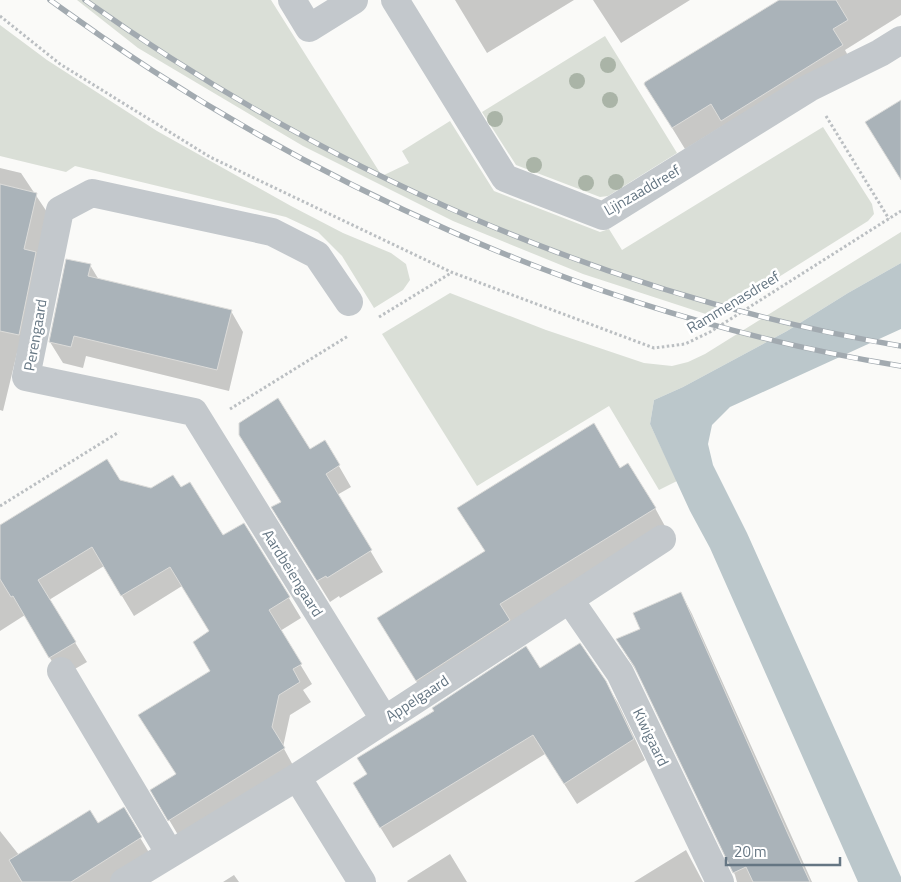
<svg xmlns="http://www.w3.org/2000/svg" width="901" height="882" viewBox="0 0 901 882" font-family="'Titillium Web',sans-serif">
  <style>
    .green { fill: #dadfd7 }
    .water { fill: #bbc7cb }
    .shadow { fill: #0003 }
    .building { fill: #aab3b9; stroke: #dcdcda }
    .lines { fill: none; stroke-linecap: round; stroke-linejoin: round }
    .path { stroke: #bbbfc2; stroke-width: 3; stroke-dasharray: 2.5 2.5; stroke-linecap: butt }
    .street { stroke: #c3c8cc; stroke-width: 28 }
    .rail-casing { stroke: #a2aab0; stroke-width: 5.5 }
    .rail { stroke: #fff; stroke-width: 4; stroke-dasharray: 11; stroke-linecap: butt }
    .tree { fill: #aab4a7 }
    .labels { text-anchor: middle; dominant-baseline: central; stroke-width: 5; stroke-linejoin: round; paint-order: stroke }
    .street-label { font-size: 15px; fill: #657683; stroke: #fff }
  </style>
  <rect width="100%" height="100%" fill="#fafaf8"/>
  <!-- green -->
  <path class="green" d="M77,0H271L382,176L409,163L402,151L450,121L494,191L600,232L609,229L622,250L823,127L872,204L874,214L868,221L715,317L583,274L453,221L303,146L138,48Z
    M0,25L47,60L157,131L291,206L343,233L391,253L406,264L410,280L403,290L374,308L342,256L318,232L286,217L75,166L66,172L0,156Z
    M605,36L677,153L608,196L600,197L516,165L482,112Z
    M901,232V263L848,293L787,331L683,387L654,400L650,424L677,481L659,490L609,406L477,486L382,334L450,293L546,330L644,363L672,366L688,362L705,354Z"/>
  <!-- water -->
  <path class="water" d="M901,263V329L730,407L712,425L708,444L713,465L747,533L901,877V882H858L710,548L690,511L650,424L654,400L683,387L787,331L848,293Z"/>
  <!-- shadow -->
  <path class="shadow" d="M455,0H574L487,53Z
    M593,0H690L621,43Z
    M782,0H901V15L845,50L854,67L734,141L724,125L685,149L658,105Z
    M0,168L21,173L49,215L30,356L17,353L3,411L0,410Z
    M90,265L99,280L231,311L243,332L229,391L86,356L83,368L63,363L50,342Z
    M325,442L351,487L337,495L383,572L340,598L339,596L330,602L285,529L282,503L309,451Z
    M120,481L152,489H180L222,536L244,524L301,618L280,631L312,684L303,690L311,702L290,715L283,747L295,769L181,840L152,791L177,775L211,671L210,632L182,586L134,616L104,566L49,600L87,662L61,677L25,615L0,631V527Z
    M458,508H655L666,528L428,700L390,639L486,552Z
    M681,593L692,614L812,882H737L735,875L640,677L617,640L641,629Z
    M540,670L605,682L618,703L645,760L577,804L545,754L393,848L366,804Z
    M123,809L157,866L132,882H0V831L19,855L98,825Z
    M686,850L703,882H634Z
    M450,854L467,882H408L407,881Z
    M234,875L239,882H223Z"/>
  <!-- building -->
  <path class="building" d="M779,0H836L848,20L833,29L843,45L721,121L711,104L672,128L644,84L645,82Z
    M901,100V180L865,122Z
    M0,184L37,193L24,249L36,252L19,335L0,331Z
    M66,259L91,264L88,276L232,310L217,370L74,336L71,347L49,342Z
    M278,398L310,449L325,440L340,465L326,474L372,550L327,578L326,576L317,581L271,507L281,502L239,435V423Z
    M594,423L620,468L628,463L656,508L500,604L510,620L416,681L377,618L485,551L457,508Z
    M107,459L120,480L151,488L173,475L181,487L190,482L223,535L244,523L290,597L269,610L302,664L293,669L300,682L279,695L272,727L285,748L168,821L150,790L176,774L138,715L210,671L193,642L209,631L170,567L121,596L92,547L38,580L76,642L49,658L13,596L11,597L0,579V525Z
    M681,592L788,834L810,882H753L746,867L733,873L634,666L616,639L640,629L633,613Z
    M580,643L606,681L634,739L564,784L533,735L380,828L353,783L367,774L357,758L434,711L432,708L526,646L540,668Z
    M124,807L142,837L71,882H22L9,860L90,810L98,823Z"/>
  <g class="lines">
    <!-- path -->
    <path class="path" d="M0,16L60,64L210,157L451,272L654,348L685,344L710,332L901,211
      M826,116L889,219
      M379,317L451,273
      M230,409L348,336
      M0,506L119,432"/>
    <!-- street -->
    <path class="street" d="M292,0L309,28L354,0
      M395,0L505,178L603,216L809,88L880,53L901,40
      M349,302L317,255L272,232L92,193L60,210L26,377L194,412L384,719
      M569,599L620,673L720,882
      M61,671L170,854
      M297,777L362,882
      M124,882L297,777L662,539"/>
    <defs>
      <path id="rail" d="M50,0C299,182 596,317 901,366
        M85,0C325,171 610,297 901,346"/>
    </defs>
    <!-- rail casing -->
    <use href="#rail" class="rail-casing"/>
    <!-- rail -->
    <use href="#rail" class="rail"/>
  </g>
  <!-- trees -->
  <g class="tree">
    <circle cx="608" cy="65" r="8"/>
    <circle cx="577" cy="81" r="8"/>
    <circle cx="610" cy="100" r="8"/>
    <circle cx="495" cy="119" r="8"/>
    <circle cx="534" cy="165" r="8"/>
    <circle cx="616" cy="182" r="8"/>
    <circle cx="586" cy="183" r="8"/>
  </g>
  <g class="labels">
    <!-- street labels -->
    <g class="street-label">
      <text transform="translate(642 190) rotate(-30)">Lijnzaaddreef</text>
      <text transform="translate(733 302) rotate(-31)">Rammenasdreef</text>
      <text transform="translate(35 335) rotate(-80)">Perengaard</text>
      <text transform="translate(293 573) rotate(58)">Aardbeiengaard</text>
      <text transform="translate(417 698) rotate(-33)">Appelgaard</text>
      <text transform="translate(651 737) rotate(64)">Kiwigaard</text>
    </g>
  </g>
  <!-- scale -->
  <path d="M726 857v8h114v-8" fill="none" stroke="#657683" stroke-width="2.5"/>
  <text x="734" y="857" font-size="15" fill="#657683" stroke="#ffffff" stroke-width="4" paint-order="stroke">20 m</text>
</svg>
